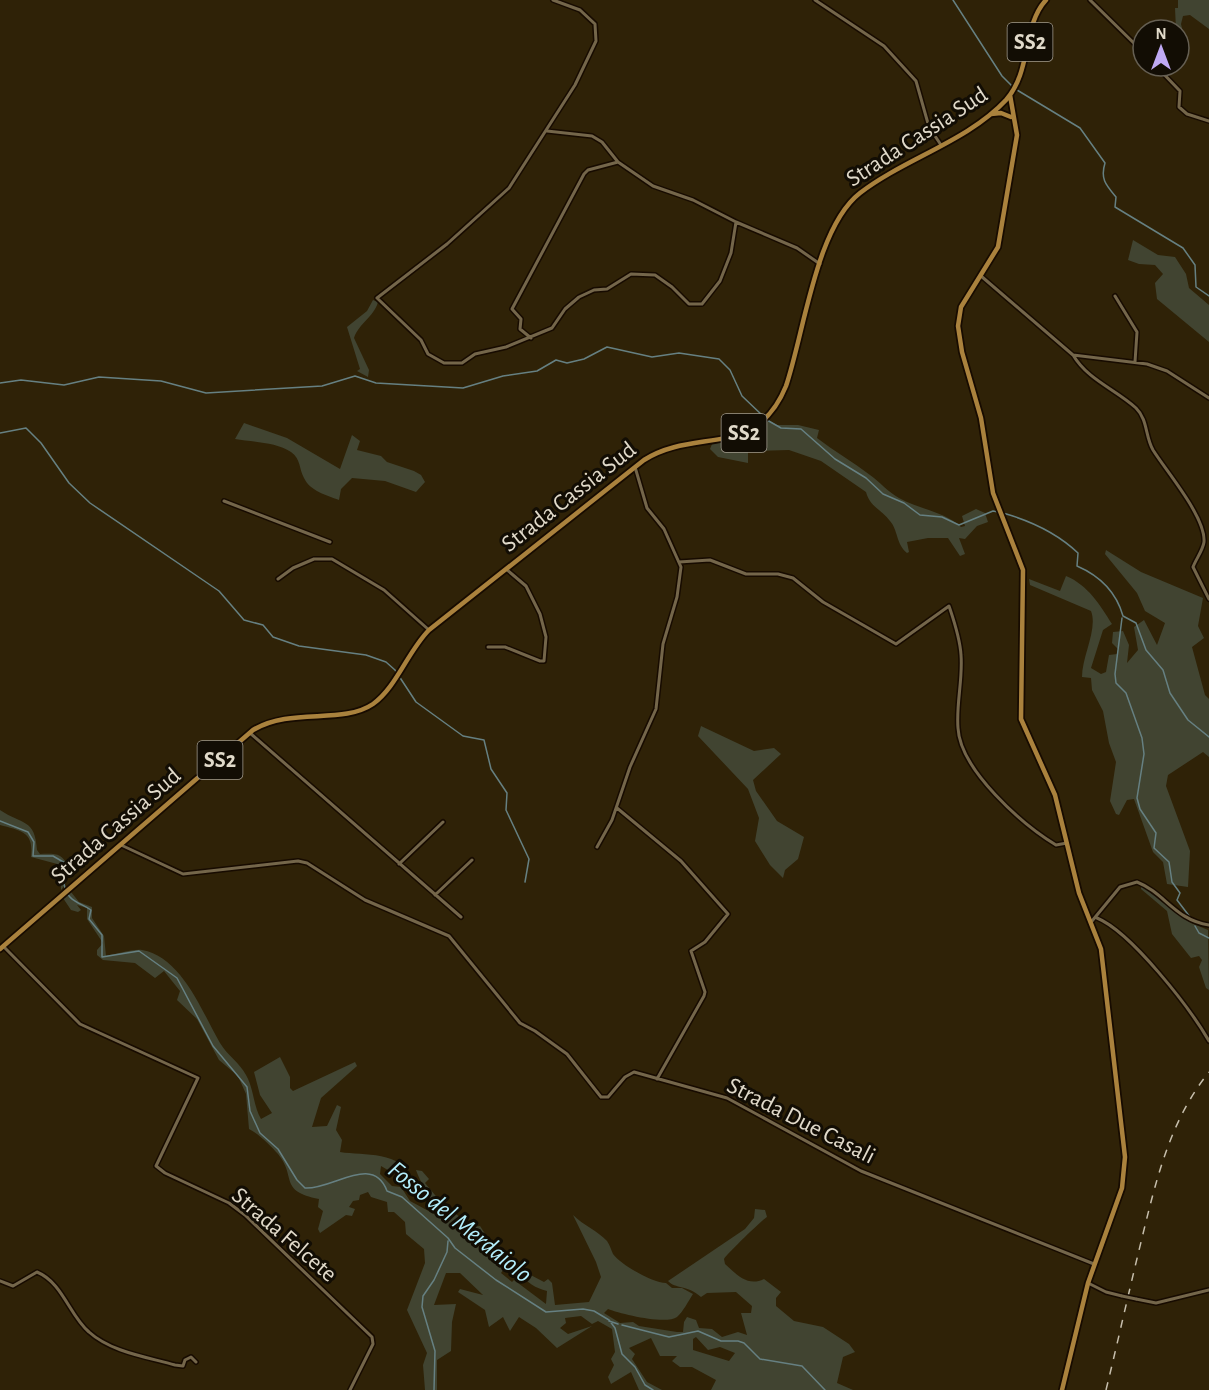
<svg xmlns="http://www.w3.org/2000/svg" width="1209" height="1390" viewBox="0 0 1209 1390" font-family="'Alegreya Sans',sans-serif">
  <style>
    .green { fill: #414431; fill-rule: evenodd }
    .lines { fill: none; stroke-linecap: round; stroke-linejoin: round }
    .stream { stroke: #668082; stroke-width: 1.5 }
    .minor-casing { stroke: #170b00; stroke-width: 6 }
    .major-casing { stroke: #170b00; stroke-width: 8 }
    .minor { stroke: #74664a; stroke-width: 3 }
    .major { stroke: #aa823d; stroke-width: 4.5 }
    .rail { stroke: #c7bfad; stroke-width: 1.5; stroke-dasharray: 8 8; stroke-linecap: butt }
    .minor-bridge-casing { stroke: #170b00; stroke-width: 6; stroke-linecap: butt }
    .minor-bridge { stroke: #74664a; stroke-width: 3 }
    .labels { text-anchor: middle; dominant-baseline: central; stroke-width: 6; stroke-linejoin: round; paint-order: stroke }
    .shield { fill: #120d04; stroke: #a39c8f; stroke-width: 1.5 }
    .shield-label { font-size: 22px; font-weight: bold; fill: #e1daca }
    .street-label { font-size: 24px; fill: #e1daca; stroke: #120d04 }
    .water-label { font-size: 26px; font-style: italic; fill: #b3eefc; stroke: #120d04 }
  </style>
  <rect width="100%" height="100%" fill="#2f2207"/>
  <!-- green -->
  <path class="green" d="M1178,0H1209V29L1190,15L1183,16L1181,24L1187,50H1182L1179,30H1176L1175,8H1178Z
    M1133,240L1158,255L1175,257L1186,274L1189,288L1209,305V342L1157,299L1155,283L1163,274L1155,265L1139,264L1128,260Z
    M373,300L378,302C374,317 359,323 354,338L369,370L368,377L357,371L360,369L347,327L367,311Z
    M768,420L777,425H798L819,430L817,438C834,451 853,462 870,475C880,482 888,492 899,498C918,509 946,512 961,527L965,526L962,516L976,509L985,513L988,522L977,526L965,539L959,538L965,554L960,556L948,538H928L907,542L909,552L907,553C896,544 898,530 890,521C881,509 870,507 866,492L821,461L789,450L748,451V463L718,457L710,449L712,444C735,441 750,433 768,420Z
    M244,423L287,438L340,469L352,435L360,441L357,450L381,456L387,462L414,471L421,475L425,482L416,492L385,481L352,478L341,489L339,500C326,495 310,491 304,478C299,469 301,459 291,452C276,442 253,442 235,439Z
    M1106,550L1141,572L1203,598L1198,626L1204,638L1192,647L1205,695L1209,699V757L1203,752L1168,775L1166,786L1190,851L1188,887L1167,884L1163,862L1153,852L1134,799L1127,800L1119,815L1116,814L1110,801L1116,762L1109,743L1103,711L1092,690L1091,678L1082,677C1082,656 1098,629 1091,611L1030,585L1029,579L1060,591L1066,576C1088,585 1100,605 1112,624L1103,630L1091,668L1101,674L1106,672L1109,655L1117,654L1118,649L1112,643L1113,632L1123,631L1129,645L1127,663L1138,650L1134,627L1144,620L1157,645L1165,623L1145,611L1137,593L1105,554Z
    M701,726L754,751L774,748L781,754L753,780L756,791L777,821L804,837L798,859L785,870L783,878L770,865L755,841L759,818L748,789L698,736Z
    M0,810C22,825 35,818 37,850L40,854C46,854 55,853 60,856C72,864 69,882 61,890V865L31,857C34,832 22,831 0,825Z
    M1141,885L1191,923L1208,930L1209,990L1206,988L1199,967L1202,960L1199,956L1191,958L1172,934L1167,911L1141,889Z
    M71,892L79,902L92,907V918L104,936L106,956C116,954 133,949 142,950C182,957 202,1012 220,1043C227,1055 240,1063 246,1075C254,1089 253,1105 261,1119L272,1113L260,1095L254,1072L280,1057L290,1077V1088L293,1091L355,1062L357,1066L321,1098L312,1127L327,1126L337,1105L341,1107L336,1130L342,1140L340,1152C364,1156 402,1150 412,1180L410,1183L381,1166L380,1174L392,1186L401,1187L410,1201L436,1215C435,1203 421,1185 416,1170L422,1171L429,1179L425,1183L440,1201L472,1227L480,1226L506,1266L501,1273L512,1282L514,1280L546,1304L547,1291C535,1288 528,1283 520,1274L523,1271L544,1282L548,1279L552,1283L555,1305L589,1302L601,1277L596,1262L573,1215C583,1225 598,1231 607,1241C610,1245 611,1250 613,1254C621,1265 653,1283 666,1283L672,1288H682L693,1294C689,1300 683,1312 677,1317C666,1325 621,1314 608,1309L604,1313L620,1323L633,1322L639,1326L677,1332H683L684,1322L687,1317L696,1320L699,1328L712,1329L722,1337L738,1332L747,1335L741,1313H751L752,1306L736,1292L707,1293L701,1297C688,1285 675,1289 668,1281L745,1229L754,1218L755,1209L765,1210L767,1217C762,1220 727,1254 724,1259L725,1264C737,1275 748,1287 764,1279L781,1292L776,1298V1306L794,1321L823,1327L849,1344L855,1352L843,1357L837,1383L853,1390H711L716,1380L692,1367H680L672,1361L677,1356H660L651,1338L629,1348L635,1354L632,1359L647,1382L662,1390H639L631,1372L611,1384L608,1377L614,1365L611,1359L615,1352L612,1329L598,1321L592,1324L581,1316L565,1318L566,1323L560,1328L568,1334L592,1326L557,1348L536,1328L519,1317L510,1331L503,1317L489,1327L485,1310L458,1292L460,1289L483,1295L460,1273H446L434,1305L456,1304L452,1322L451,1351L437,1360V1390H425L423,1365L427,1353L407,1310L425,1263L424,1249L406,1234L405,1222L394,1212H388L387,1202L371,1197L368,1192L360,1195L359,1200L353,1201L349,1207L355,1209L352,1216L346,1215L320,1233L318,1229L323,1211L318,1207L319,1199C278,1191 297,1177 278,1154C271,1146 259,1134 249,1129L246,1094L238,1076L219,1060L197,1019L177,1000L180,991L164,971L155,978L135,963L103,960L97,955V950L103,943L87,919V908L77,905L81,910L78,912L71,910L63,898ZM696,1337L708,1350L720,1347L735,1353L729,1361L693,1350V1339Z"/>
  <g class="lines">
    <!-- stream -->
    <path class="stream" d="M953,0L1002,76L1013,87
      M1017,90L1080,128L1105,163C1100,179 1106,185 1116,197L1115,207L1183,248L1195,265L1196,287L1209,296
      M0,383L21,380L64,385L99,377L161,381L206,393L322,386L355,376L376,383L463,388L503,376L537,371L556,360L567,363L584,359L607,347L652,357L679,353L719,359L730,370L742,396L763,416
      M767,420L781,428L801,429L835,459L866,478L883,494L904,503L920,515L942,517L959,525L993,511L998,512
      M0,433L26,428L41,443L69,483L90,503L219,591L244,620L263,625L273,637L299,646L366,655L386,662L395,670L416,702L463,736L484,740L491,769L507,793L506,810L529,859L525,882
      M1003,513C1031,521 1056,532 1078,553L1077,566C1100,576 1116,591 1123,616L1136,623L1146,650L1163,670L1170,693L1188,720L1209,737
      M1122,618L1115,674L1116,683L1126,693L1142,738L1144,754L1137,798L1140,809L1156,833L1154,848L1169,862L1172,882L1180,893L1177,900L1190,917
      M0,821L28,832L34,842L33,856H53L65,863C67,871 63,876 64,883C66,901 79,902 91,910L89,919L102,935V957L139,951L177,978L213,1046L247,1087L250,1111L260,1133L278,1149L297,1180L305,1188C332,1190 373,1153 387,1191L402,1197L448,1238L455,1248L496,1280L546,1312L583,1309L594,1311L609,1320L615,1328L622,1354L635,1367L645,1385L653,1390
      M1195,926L1199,933L1209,938
      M609,1321L618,1324
      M622,1325L669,1337L698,1331L721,1341H738L744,1343L760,1359L802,1366L825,1390
      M434,1390L435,1351L422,1307L423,1296L434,1280L447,1252L448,1241"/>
    <defs>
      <path id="minor" d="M553,0L580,10L595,24L596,41L575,85L509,188L447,244L377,298L421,340L428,354L444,363H462L475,354L506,347L552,328L565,309L579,297L594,290L607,289L631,274L655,275L672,287L689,304H702L720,281L731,253L736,222
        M815,0L884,46L916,81L929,127L941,145
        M1090,0L1143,52
        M1156,66L1180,91L1179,107L1187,114L1209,121
        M547,131L592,136L602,142L618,162L653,186L693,200L736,222L797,248L820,264
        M981,276L1073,355L1147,364L1167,371L1209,398
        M1115,296L1137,332L1135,362
        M531,338L520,329L521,319L512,309L584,174L588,170L618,162
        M1073,355C1088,380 1115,389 1136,408C1148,420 1145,436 1153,450C1166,471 1206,517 1204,542C1203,550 1196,559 1193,567L1209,599
        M224,501L330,542
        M679,562L710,560L746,574H778L793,578L823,602L896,644L949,606C954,621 960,638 961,655C963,679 956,704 958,728C960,770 1023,825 1056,845L1067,843
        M278,579L293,568L314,559H332L384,590L429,630
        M488,647H505L540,661H544L546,637L540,614L526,586L506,569
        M250,733L461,917
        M617,808L681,861L728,914L705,942L691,951L705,992L704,996L657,1079
        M121,845L183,874L298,861L307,863L365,900L449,936L520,1023L535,1031L567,1054L601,1097H608L625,1077L634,1072L727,1098L861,1171L1094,1264
        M597,847L612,820L630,767L656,709L663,644L677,597L681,567L664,529L647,508L635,467
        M399,864L443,822
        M435,895L472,860
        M1097,918C1131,932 1190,1008 1209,1041
        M1092,921L1120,887L1137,882C1165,893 1175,920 1209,925
        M3,946L80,1024L198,1078L156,1166L165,1173L229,1203L245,1215L372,1337L373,1344L350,1390
        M0,1281L13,1286L37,1272C63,1283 69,1315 89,1332C111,1352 147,1357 175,1365L183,1366L185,1360L191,1357L196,1362
        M1088,1283L1106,1292L1122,1296
        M1136,1299L1156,1303L1209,1290"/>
      <path id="major" d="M1010,95L1017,135L998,247L961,307L958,326L962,352L981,418L993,493L1023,570L1021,719L1055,795L1079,893L1101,949L1125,1157L1122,1188L1088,1283L1062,1390
        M991,114L1001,113L1011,117
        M0,949L253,730C292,707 342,725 373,704C396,688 408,651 429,630L644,460C696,427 756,460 786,386C804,333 816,227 860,193C904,159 968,141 1006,100C1032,71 1022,26 1046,0"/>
    </defs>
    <!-- minor casing -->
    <use href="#minor" class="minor-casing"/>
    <!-- major casing -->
    <use href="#major" class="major-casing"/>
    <!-- minor -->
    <use href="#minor" class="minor"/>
    <!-- major -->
    <use href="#major" class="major"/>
    <!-- rail -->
    <path class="rail" d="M1106,1390C1118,1341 1129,1291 1141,1242C1156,1181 1169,1122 1209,1072"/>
    <defs>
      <path id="minor-bridge" d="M1122,1296L1136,1299"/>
    </defs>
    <!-- minor-bridge casing -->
    <use href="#minor-bridge" class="minor-bridge-casing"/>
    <!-- minor-bridge -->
    <use href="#minor-bridge" class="minor-bridge"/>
  </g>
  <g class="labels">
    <!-- shield labels -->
    <g class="shield">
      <rect x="1007.5" y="23" width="45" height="38" rx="4.5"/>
      <rect x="721.5" y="414" width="45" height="38" rx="4.5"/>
      <rect x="197.5" y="741" width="45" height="38" rx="4.5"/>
    </g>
    <g class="shield-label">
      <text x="1030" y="42">SS2</text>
      <text x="744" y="433">SS2</text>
      <text x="220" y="760">SS2</text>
    </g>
    <!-- street labels -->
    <g class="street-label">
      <text transform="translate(917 137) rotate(-33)">Strada Cassia Sud</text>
      <text transform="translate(569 497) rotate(-38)">Strada Cassia Sud</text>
      <text transform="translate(116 826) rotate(-41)">Strada Cassia Sud</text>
      <text transform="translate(801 1121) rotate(27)">Strada Due Casali</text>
      <text transform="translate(284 1235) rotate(41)">Strada Felcete</text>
    </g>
    <!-- water labels -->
    <g class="water-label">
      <text transform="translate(460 1222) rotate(39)">Fosso del Merdaiolo</text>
    </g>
  </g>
  <!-- north arrow -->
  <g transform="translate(1161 48)"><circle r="28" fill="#120d04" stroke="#655f53" stroke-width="1.5"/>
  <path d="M0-4.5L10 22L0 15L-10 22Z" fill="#bfa9f4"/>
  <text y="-9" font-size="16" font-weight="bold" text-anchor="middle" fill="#e1daca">N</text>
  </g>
</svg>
